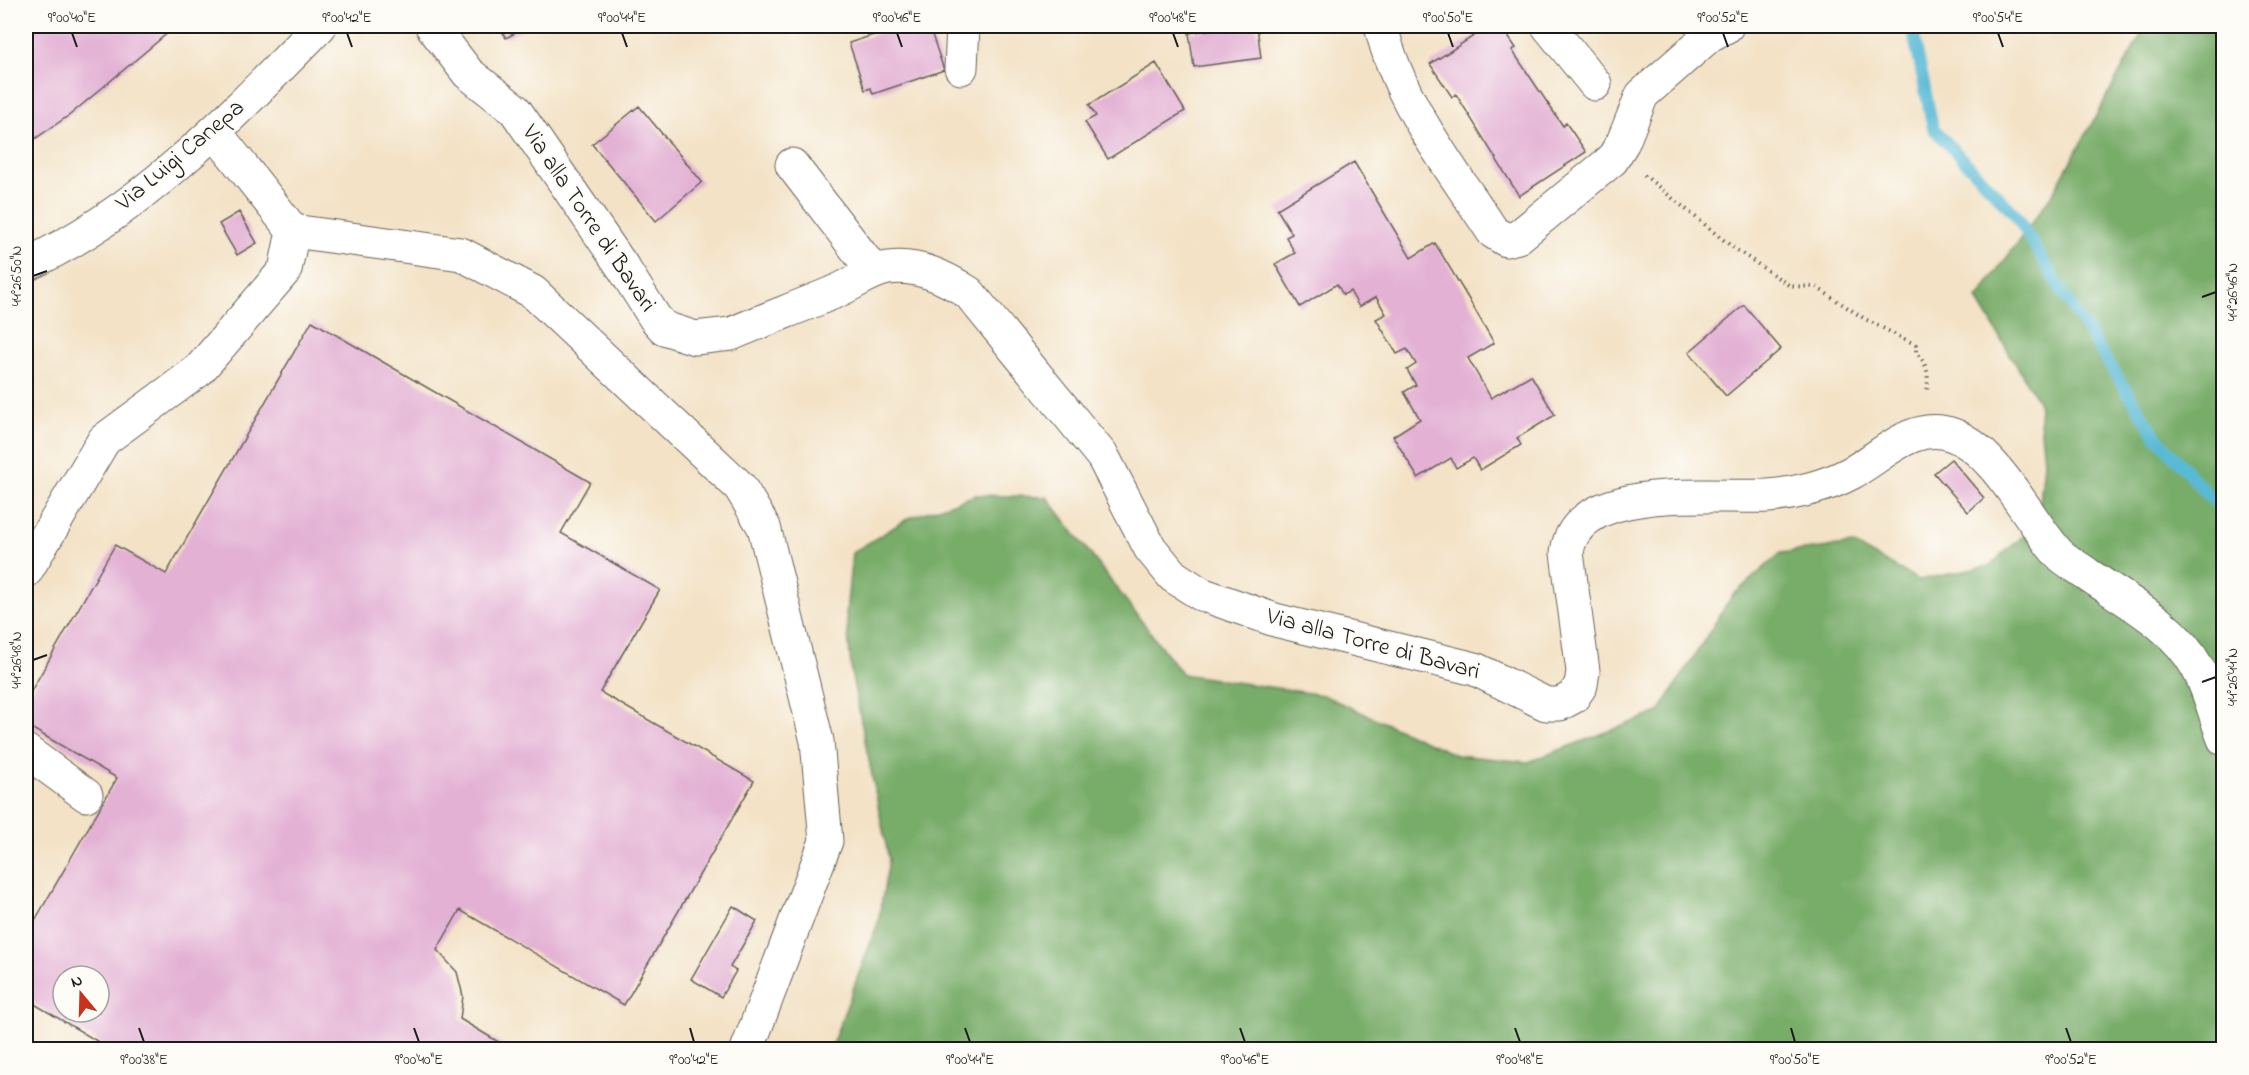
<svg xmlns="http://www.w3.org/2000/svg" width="2249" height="1075" viewBox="0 0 2249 1075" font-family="'Indie Flower',sans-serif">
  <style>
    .forest { fill: #78ac69; stroke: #4a6442; stroke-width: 1.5 }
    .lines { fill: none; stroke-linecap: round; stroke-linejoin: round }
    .stream { stroke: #58bad6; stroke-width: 12 }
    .building { fill: #e3b1d4; fill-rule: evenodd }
    .minor-casing { stroke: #676158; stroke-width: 35 }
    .path { stroke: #676158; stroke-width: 4; stroke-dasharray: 1.5 4.5; stroke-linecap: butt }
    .minor { stroke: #fff; stroke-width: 33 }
    .ticks { fill: none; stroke: #1c1c1c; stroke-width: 2 }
    .labels { text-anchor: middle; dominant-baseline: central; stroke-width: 4.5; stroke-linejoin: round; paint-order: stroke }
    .street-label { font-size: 24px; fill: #1c1c1c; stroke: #fdfcf7 }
    .neatline { fill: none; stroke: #1c1c1c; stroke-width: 2 }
    .ticks-label { font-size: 15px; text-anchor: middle; fill: #1c1c1c }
  </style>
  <rect width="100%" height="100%" fill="#fdfcf7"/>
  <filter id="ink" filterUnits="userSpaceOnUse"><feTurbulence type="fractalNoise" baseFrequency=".0167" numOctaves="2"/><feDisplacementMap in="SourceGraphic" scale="12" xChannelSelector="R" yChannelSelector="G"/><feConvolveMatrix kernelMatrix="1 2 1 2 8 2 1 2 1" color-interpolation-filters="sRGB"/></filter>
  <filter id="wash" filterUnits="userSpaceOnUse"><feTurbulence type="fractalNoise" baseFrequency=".008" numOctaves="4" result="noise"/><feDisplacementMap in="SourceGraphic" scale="24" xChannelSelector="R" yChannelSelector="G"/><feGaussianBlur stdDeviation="1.35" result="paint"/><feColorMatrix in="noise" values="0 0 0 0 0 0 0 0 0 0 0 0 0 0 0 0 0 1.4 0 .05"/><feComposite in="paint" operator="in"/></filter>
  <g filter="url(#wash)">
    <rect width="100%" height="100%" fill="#f3e2c6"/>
    <!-- forest -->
    <path class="forest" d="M2146,26H2223V1049L830,1050L878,923L889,860L852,676L846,614L852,553L909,518L976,495L1047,497L1182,674L1323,695L1456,755L1528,762L1659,712L1732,596L1781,553L1853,544L1919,580L1989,566L2038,523L2044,462L2038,401L1977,299L2053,193Z"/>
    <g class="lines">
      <!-- stream -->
      <path class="stream" d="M1912,26L1933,128L2015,214L2068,301L2156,436L2224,513"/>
    </g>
    <g id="blocks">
      <!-- building -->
      <path class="building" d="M26,26H176L71,114L26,145Z
        M499,26H528L506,38Z
        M901,26H929L944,70L873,94L871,88L865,90L849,43Z
        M1208,26H1257L1261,58L1194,67L1189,33L1209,30Z
        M1489,26H1501L1516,48L1512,50L1563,126L1566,123L1586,152L1519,196L1456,94L1452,97L1430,64Z
        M1156,63L1185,111L1108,159L1085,122L1096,116L1089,105Z
        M639,106L702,182L656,221L592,144Z
        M1354,162L1411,258L1435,243L1471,303L1494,343L1468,358L1491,398L1531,375L1555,415L1517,438L1521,445L1480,470L1473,458L1456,468L1451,458L1418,478L1393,436L1420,419L1404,392L1416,385L1407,370L1416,364L1407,349L1397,354L1376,319L1386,314L1376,297L1359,307L1350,291L1343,295L1337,284L1300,307L1275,264L1295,253L1286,237L1292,234L1277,209Z
        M239,212L257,243L237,255L219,224Z
        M1744,305L1781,349L1726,396L1689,352Z
        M312,321L590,482L561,533L660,590L600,692L754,781L624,1005L460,910L437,950L457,972L463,996L460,1019L512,1050H112L26,999V936L117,778L26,725V700L115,545L166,574ZM63,976H99V1012H63Z
        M1951,459L1984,498L1968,512L1934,473Z
        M733,906L757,921L730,967L736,971L721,997L691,979Z
        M26,1013L30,1014L27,1045H26Z"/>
    </g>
  </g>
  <g filter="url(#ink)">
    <use href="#blocks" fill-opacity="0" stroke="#676158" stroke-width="1.5"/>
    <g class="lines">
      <defs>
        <path id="minor" d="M432,26L468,73L515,110L624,269L655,318L664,328L695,338L731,334C766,319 802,306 837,291C854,284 870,271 888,268C918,264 945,277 969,293L1103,457L1150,548L1173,576L1201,594L1275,620L1475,669L1546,704H1560L1573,697L1581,685L1583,671L1567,553C1575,480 1717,499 1768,496C1795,494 1827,486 1851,473C1882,457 1913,420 1953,435C1996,451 2028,519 2058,553C2066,561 2078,567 2087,574C2125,600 2174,625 2197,667C2209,688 2215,716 2224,739
          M1381,26C1399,103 1450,166 1493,232L1506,240L1518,237L1612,160L1623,142L1642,95L1710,35L1727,26
          M1548,26L1595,84
          M961,68L963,26
          M792,165L874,272
          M293,231L461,254L533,292L740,487L764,527L817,741L826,841L747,1050
          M26,265C141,212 233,115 320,26
          M26,571L104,440L199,370L285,270L293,231L215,132
          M26,751L86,795"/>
      </defs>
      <!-- minor casing -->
      <use href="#minor" class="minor-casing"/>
      <!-- path -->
      <path class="path" d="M1644,175L1731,246L1790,286L1816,287L1865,319L1916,345V353C1930,366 1928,377 1927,394"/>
      <!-- minor -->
      <use href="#minor" class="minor"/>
    </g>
  </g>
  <!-- ticks -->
  <path class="ticks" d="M72,33L77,47M347,33L352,47M622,33L627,47M897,33L902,47M1173,33L1178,47M1448,33L1453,47M1723,33L1728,47M1998,33L2003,47M33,276L47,271M2202,297L2216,292M33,660L47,655M2202,682L2216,677M139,1028L144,1042M414,1028L419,1042M690,1028L694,1042M965,1028L970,1042M1240,1028L1245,1042M1515,1028L1520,1042M1791,1028L1795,1042M2066,1028L2071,1042"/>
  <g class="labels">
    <!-- street labels -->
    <g class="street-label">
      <text transform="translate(181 156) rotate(-40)">Via Luigi Canepa</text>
      <text transform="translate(588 219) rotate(56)">Via alla Torre di Bavari</text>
      <text transform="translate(1373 645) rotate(15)">Via alla Torre di Bavari</text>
    </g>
  </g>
  <!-- margin -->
  <rect width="2249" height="1075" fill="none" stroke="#fdfcf7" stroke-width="66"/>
  <!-- north arrow -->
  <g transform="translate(81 994) rotate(341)"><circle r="28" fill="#fdfcf7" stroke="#a3a29f" stroke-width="1.5"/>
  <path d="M0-4.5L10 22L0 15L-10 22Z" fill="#c8321e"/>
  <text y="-9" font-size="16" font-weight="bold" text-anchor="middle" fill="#1c1c1c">N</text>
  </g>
  <rect x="33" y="33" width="2183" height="1009" class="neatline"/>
  <g class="ticks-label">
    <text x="72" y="22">9°00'40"E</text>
    <text x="347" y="22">9°00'42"E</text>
    <text x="622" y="22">9°00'44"E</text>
    <text x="897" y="22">9°00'46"E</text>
    <text x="1173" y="22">9°00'48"E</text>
    <text x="1448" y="22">9°00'50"E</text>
    <text x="1723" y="22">9°00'52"E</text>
    <text x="1998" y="22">9°00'54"E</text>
    <text transform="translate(16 276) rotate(-90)" y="5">44°26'50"N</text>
    <text transform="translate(2232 292) rotate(-90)" y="5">44°26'46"N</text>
    <text transform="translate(16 660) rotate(-90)" y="5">44°26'48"N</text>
    <text transform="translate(2232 677) rotate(-90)" y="5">44°26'44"N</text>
    <text x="144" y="1064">9°00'38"E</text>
    <text x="419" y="1064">9°00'40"E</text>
    <text x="694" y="1064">9°00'42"E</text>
    <text x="970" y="1064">9°00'44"E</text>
    <text x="1245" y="1064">9°00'46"E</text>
    <text x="1520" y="1064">9°00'48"E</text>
    <text x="1795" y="1064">9°00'50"E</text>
    <text x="2071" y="1064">9°00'52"E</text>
  </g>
</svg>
